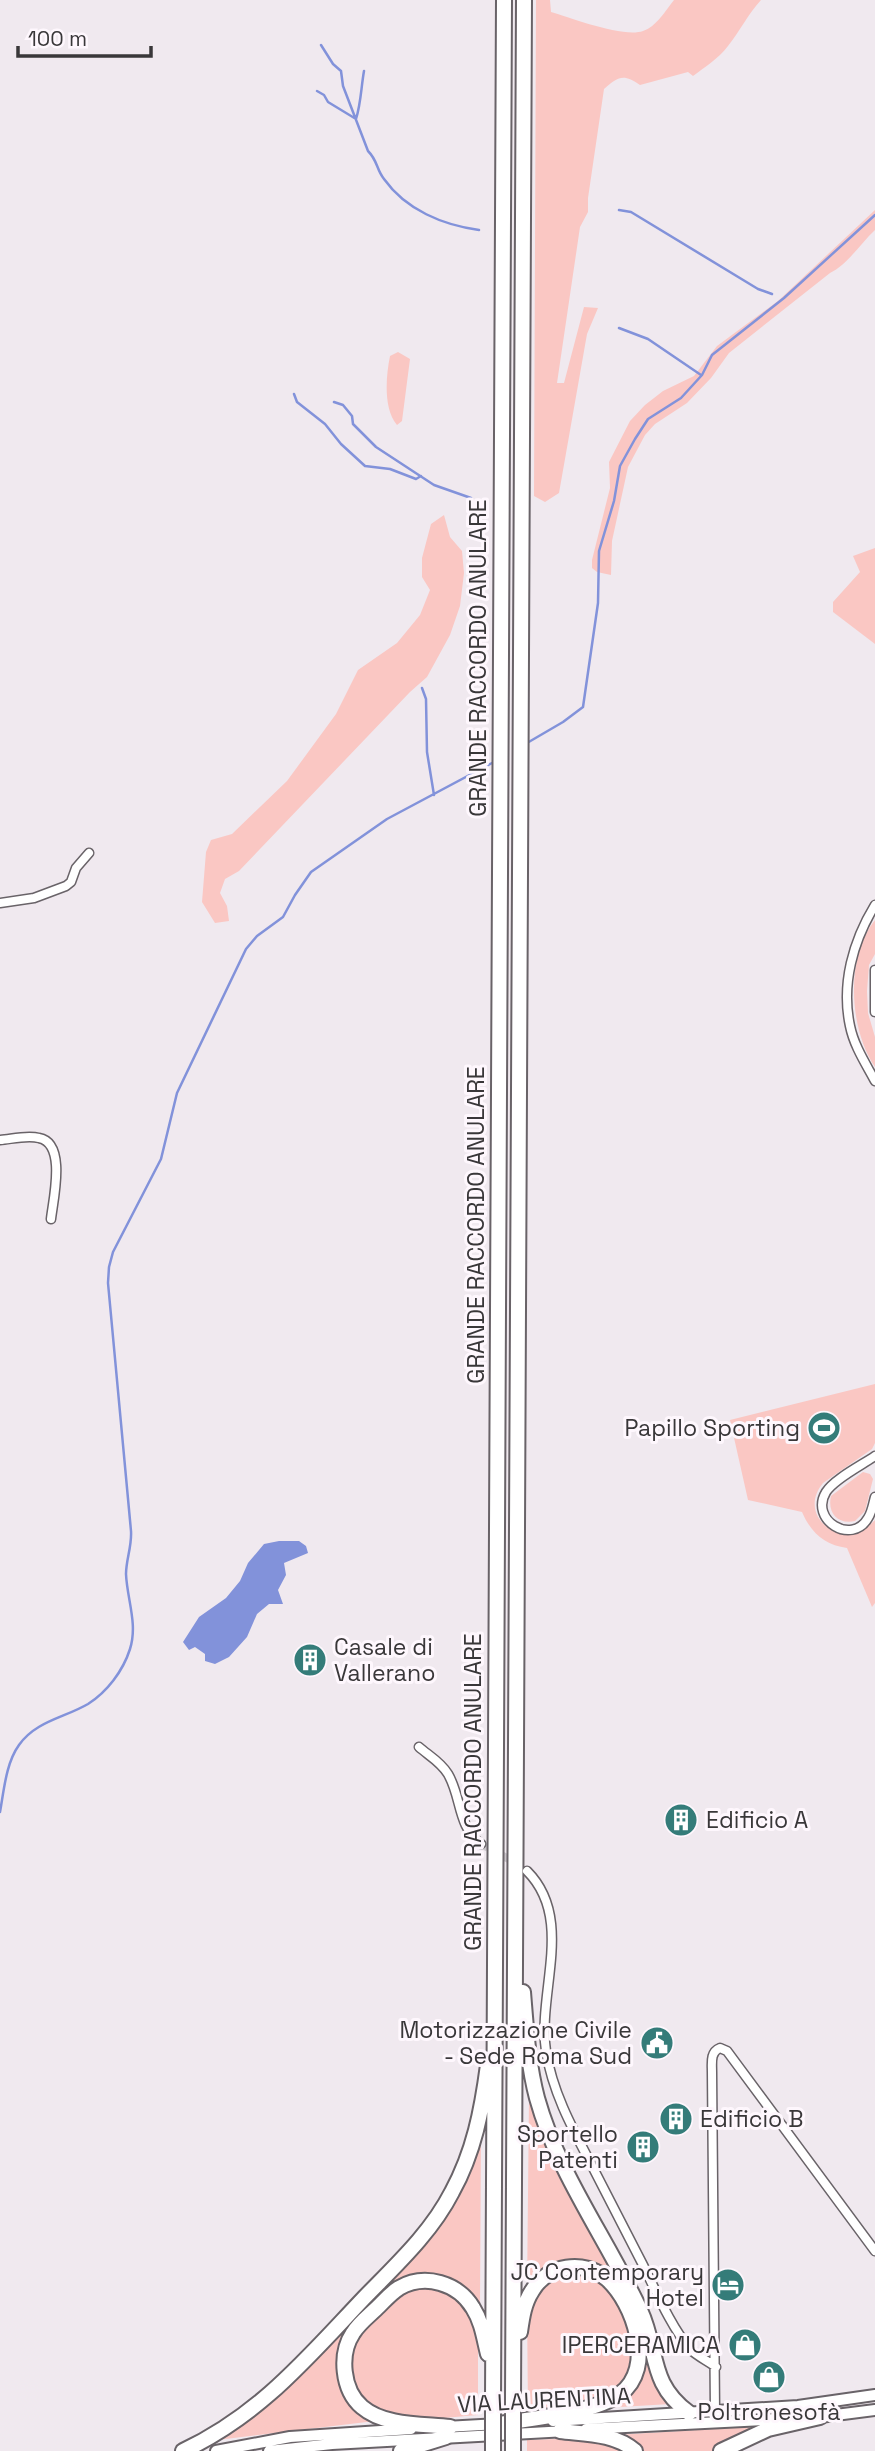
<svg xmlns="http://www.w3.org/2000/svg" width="875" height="2451" viewBox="0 0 875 2451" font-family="'Space Grotesk',sans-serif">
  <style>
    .green { fill: #fac7c3 }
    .water { fill: #8292da }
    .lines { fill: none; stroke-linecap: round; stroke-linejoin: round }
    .stream { stroke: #8292da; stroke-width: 2.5 }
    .minor-tunnel { stroke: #cbc5cb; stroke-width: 8; stroke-dasharray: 8 4; stroke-linecap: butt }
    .minor-casing { stroke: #696368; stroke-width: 11 }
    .secondary-casing { stroke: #696368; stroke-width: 14 }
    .motorway-casing { stroke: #696368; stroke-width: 18 }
    .minor { stroke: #fff; stroke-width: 8 }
    .secondary { stroke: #fff; stroke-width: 10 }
    .motorway { stroke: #fff; stroke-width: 14 }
    .motorway-bridge-casing { stroke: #696368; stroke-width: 18; stroke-linecap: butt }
    .motorway-bridge { stroke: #fff; stroke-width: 14 }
    .labels { text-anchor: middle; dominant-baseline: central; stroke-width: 6; stroke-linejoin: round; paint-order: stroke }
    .street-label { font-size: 23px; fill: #393739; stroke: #fef7fd }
    .poi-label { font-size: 23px; fill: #393739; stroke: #fef7fd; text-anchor: end }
  </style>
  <rect width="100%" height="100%" fill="#f0e9ef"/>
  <!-- green -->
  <path class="green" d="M536,0H550L551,12C571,18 624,38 643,31C656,27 666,10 674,0H761C748,14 740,31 728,46C718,59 705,67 693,76L688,72L640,85C623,73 618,77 604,89L588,198V212L580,227L557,383H564L584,307L598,308L587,334L559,493L545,502L534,496Z
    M875,210V230C860,244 847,265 830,273L729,353L711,378L687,403L655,424L645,435L628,467L612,541L611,575L597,572L592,568V560L610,488L609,462L630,421L645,405L663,391L694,376L717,346L778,301Z
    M398,352L410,359L402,421L397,425C383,408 386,376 390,356Z
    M444,515L450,537L462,551L464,573L460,606L450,635L427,677L410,692L239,871L225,879L220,893L227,906L229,921L215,923L202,902L206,852L211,840L232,834L287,781L336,714L358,670L397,643L420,615L430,590L422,577V558L431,524Z
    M875,548V644L833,612V602L860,572L853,556Z
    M875,920V954L869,965L867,991L868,1013L875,1037V1067C849,1029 845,957 875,920Z
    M875,1384V1443L872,1449L823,1483C795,1517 844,1553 875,1520V1603L872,1607L847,1548C825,1545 811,1533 802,1512L748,1500L730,1420Z
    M863,1472L870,1474L873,1479L865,1511L855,1521C838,1525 827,1513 831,1496Z
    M529,2098L537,2121L630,2298L670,2404L604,2408L626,2393L637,2321L585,2263L527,2292Z
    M481,2134L480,2305L465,2290L395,2285L339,2363L375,2421L209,2441L424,2242Z
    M586,2271L616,2294L638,2354L621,2388L573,2407L528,2411L527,2308L550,2276Z
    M430,2284L463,2300L478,2333V2415C437,2418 371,2431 351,2383C346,2373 352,2352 352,2340L403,2289Z
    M761,2426L713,2451H639L616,2435Z
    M588,2438L629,2451H527V2440Z"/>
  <!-- water -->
  <path class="water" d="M279,1541H299L306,1546L308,1553L284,1563L286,1575L278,1590L283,1604H269L257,1614L247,1637L229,1657L215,1664L205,1661V1654L195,1647L189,1650L183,1642L199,1617L226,1598L240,1581L248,1563L264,1544Z"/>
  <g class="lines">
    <!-- stream -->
    <path class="stream" d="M321,45L333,64L341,71L343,86L368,151C378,161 376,169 384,179C406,210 443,225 479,230
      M317,91L324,95L328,102L356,119C361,103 361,88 364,71
      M619,210L631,212L758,289L772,294
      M619,328L648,339L701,375
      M294,394L297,402L325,424L341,444L365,466L390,469L416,479L421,476
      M334,402L343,405L352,416L353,424L376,447L434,485L471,498
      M422,688L426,699L427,752L434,795
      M527,743L563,722L583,707L598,603L599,551L614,501L620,466L635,439L648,419L681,398L702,375L712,355L784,298L875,215
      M0,1812C4,1790 6,1763 19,1745C36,1721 64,1718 88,1704C107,1692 123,1671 130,1649C138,1624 127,1599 126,1574C126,1560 132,1546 131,1531L108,1283L109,1267L113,1252L161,1159L177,1093L246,949L257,936L283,917L295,895L311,872L387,819L494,762"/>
    <!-- minor-tunnel -->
    <path class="minor-tunnel" d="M481,1844L516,1863"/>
    <defs>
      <path id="minor" d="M0,903L34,898L66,886L71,882L76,868L89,853
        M875,905C853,941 841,984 850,1026C854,1046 866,1064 875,1081
        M875,970V1012
        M0,1140C12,1139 27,1135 39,1138C67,1143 53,1200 51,1219
        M875,1456C862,1465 834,1479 826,1492C809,1520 852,1546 868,1518C872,1512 873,1504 875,1497
        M419,1747C428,1755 441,1762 448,1774C462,1798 457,1826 481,1844
        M527,1871C575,1919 537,1992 546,2051C552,2090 571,2126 589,2160C607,2195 625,2230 643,2265C656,2291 671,2327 690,2349C697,2356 708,2361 716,2367
        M715,2412L712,2072C712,2063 710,2052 720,2048L727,2051L875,2251"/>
      <path id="secondary" d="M553,2421L798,2406L875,2395
        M445,2427L499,2424
        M586,2429L820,2417L875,2410
        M216,2451L290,2437L411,2429
        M269,2451L332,2444L567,2431"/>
      <path id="motorway" d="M523,1992C526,2028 528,2064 537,2098C558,2174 607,2239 640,2310C659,2351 648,2383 689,2413
        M513,2400L524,0
        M493,2401L504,0
        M500,2424C533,2418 594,2413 620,2394C656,2368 634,2303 607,2279C584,2259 547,2265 532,2291C524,2303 522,2318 520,2332
        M450,2427C422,2424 384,2426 362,2407C342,2390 339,2354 353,2333C359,2323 370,2315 379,2306C385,2300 391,2293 399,2288C425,2273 458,2283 473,2308C482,2322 484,2338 488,2354
        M560,2431C584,2434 615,2433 635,2451
        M183,2451C260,2415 307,2358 364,2298C396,2265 431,2233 452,2192C474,2152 482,2110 488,2065
        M401,2451L446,2437
        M721,2451L768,2429L820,2417"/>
    </defs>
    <!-- minor casing -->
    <use href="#minor" class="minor-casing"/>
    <!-- secondary casing -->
    <use href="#secondary" class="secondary-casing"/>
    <!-- motorway casing -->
    <use href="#motorway" class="motorway-casing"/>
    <!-- minor -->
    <use href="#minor" class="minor"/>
    <!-- secondary -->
    <use href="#secondary" class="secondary"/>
    <!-- motorway -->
    <use href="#motorway" class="motorway"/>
    <defs>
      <path id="motorway-bridge" d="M493,2451V2401
        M513,2451V2400"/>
    </defs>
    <!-- motorway-bridge casing -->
    <use href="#motorway-bridge" class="motorway-bridge-casing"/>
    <!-- motorway-bridge -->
    <use href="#motorway-bridge" class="motorway-bridge"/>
  </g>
  <!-- icons -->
  <defs>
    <symbol id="stadium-disc" viewBox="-11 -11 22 22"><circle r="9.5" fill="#347c79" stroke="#fef7fd"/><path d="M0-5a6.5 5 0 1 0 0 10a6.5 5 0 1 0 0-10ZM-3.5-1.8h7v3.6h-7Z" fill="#fff"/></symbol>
    <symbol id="building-disc" viewBox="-11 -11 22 22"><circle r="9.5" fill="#347c79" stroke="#fef7fd"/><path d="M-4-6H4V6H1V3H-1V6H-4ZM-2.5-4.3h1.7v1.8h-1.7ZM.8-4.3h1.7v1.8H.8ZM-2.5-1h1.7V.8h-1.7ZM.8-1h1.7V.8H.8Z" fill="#fff"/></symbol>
    <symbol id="civic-disc" viewBox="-11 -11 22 22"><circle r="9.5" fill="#347c79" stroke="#fef7fd"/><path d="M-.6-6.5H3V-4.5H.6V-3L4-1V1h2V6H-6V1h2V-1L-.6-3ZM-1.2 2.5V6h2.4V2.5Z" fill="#fff"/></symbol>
    <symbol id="hotel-disc" viewBox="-11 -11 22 22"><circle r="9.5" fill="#347c79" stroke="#fef7fd"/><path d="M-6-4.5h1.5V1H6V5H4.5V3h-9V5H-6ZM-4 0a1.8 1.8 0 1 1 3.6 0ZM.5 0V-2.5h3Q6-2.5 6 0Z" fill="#fff"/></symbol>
    <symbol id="shop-disc" viewBox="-11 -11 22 22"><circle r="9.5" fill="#347c79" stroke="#fef7fd"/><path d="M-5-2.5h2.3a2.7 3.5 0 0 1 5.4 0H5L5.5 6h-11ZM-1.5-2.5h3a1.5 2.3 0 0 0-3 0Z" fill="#fff"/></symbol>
  </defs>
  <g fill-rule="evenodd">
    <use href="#stadium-disc" x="805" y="1409" width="38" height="38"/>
    <use href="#building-disc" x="291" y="1641" width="38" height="38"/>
    <use href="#building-disc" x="662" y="1801" width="38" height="38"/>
    <use href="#civic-disc" x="638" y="2024" width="38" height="38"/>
    <use href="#building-disc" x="657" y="2100" width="38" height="38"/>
    <use href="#building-disc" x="624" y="2128" width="38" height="38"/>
    <use href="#hotel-disc" x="709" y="2266" width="38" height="38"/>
    <use href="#shop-disc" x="726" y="2326" width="38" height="38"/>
    <use href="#shop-disc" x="750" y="2358" width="38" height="38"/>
  </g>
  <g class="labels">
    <!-- street labels -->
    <g class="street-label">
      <text transform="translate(478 658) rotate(-90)">GRANDE RACCORDO ANULARE</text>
      <text transform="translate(476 1225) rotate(-90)">GRANDE RACCORDO ANULARE</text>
      <text transform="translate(473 1792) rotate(-90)">GRANDE RACCORDO ANULARE</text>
      <text transform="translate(544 2400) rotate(-3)">VIA LAURENTINA</text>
    </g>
    <!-- poi labels -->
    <g class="poi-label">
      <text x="800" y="1428">Papillo Sporting</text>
      <text x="334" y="1647" text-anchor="start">Casale di<tspan x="334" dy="26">Vallerano</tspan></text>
      <text x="706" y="1820" text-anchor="start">Edificio A</text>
      <text x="632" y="2030">Motorizzazione Civile<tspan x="632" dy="26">- Sede Roma Sud</tspan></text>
      <text x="700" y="2119" text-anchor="start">Edificio B</text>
      <text x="618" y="2134">Sportello<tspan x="618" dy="26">Patenti</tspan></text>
      <text x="704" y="2272">JC Contemporary<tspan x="704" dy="26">Hotel</tspan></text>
      <text x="720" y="2345">IPERCERAMICA</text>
      <text x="769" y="2412" text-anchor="middle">Poltronesofà</text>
    </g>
  </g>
  <!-- scale -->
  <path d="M18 46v10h133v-10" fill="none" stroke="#393739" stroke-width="3.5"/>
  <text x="28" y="46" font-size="21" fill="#393739" stroke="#fef7fd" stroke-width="5" paint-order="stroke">100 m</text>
</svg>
